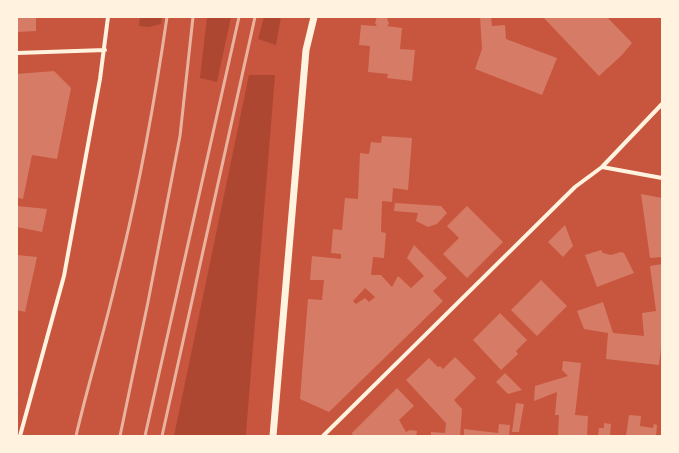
<svg xmlns="http://www.w3.org/2000/svg" width="679" height="453" viewBox="0 0 679 453" font-family="Lora,serif">
  <style>
    .green { fill: #ae4732 }
    .building { fill: #d67c66; fill-rule: evenodd }
    .lines { fill: none; stroke-linecap: round; stroke-linejoin: round }
    .minor { stroke: #fff3e0; stroke-width: 4 }
    .tertiary { stroke: #fff3e0; stroke-width: 7 }
    .rail { stroke: #e9b49f; stroke-width: 3 }
  </style>
  <rect width="100%" height="100%" fill="#c8553d"/>
  <!-- green -->
  <path class="green" d="M140,17H162L161,24L149,27L139,26Z
    M207,17H231L217,82L200,78Z
    M264,17H281L276,45L258,39Z
    M249,75H275L246,433V436H174Z"/>
  <!-- building -->
  <path class="building" d="M17,17H36V31L17,32Z
    M377,17L387,18L389,24L387,26L402,28L400,49L415,50L412,81L387,78L388,74L368,72L370,46L359,45L361,25L377,26L375,23Z
    M480,17H491L492,26L505,25L506,39L557,58L542,95L475,69L482,49Z
    M543,17H607L632,43L622,55L599,76Z
    M54,71L71,88L57,159L32,155L23,199L17,198V74Z
    M382,136L412,138L408,190L393,188L392,202L382,201L381,232L386,233L384,258L373,257L371,275H381L392,287L398,276L411,288L424,276L407,258L414,245L447,278L433,291L443,301L329,412L300,399L308,299L322,300L324,280H310L312,256L341,259V254L331,253L333,229L342,230L345,198L358,199L360,153L369,154L371,142L381,143ZM365,288L375,297L369,302L365,298L356,304L353,301Z
    M641,194L662,198V257L650,258Z
    M395,203L441,206L447,213L437,224L428,227L416,221L418,213L394,211Z
    M17,206L47,209L42,232L17,227Z
    M467,206L503,242L467,278L443,254L459,238L447,226Z
    M565,225L573,246L563,257L548,242Z
    M601,250L603,253L611,255L621,252L624,253L634,273L597,287L585,255Z
    M17,255L37,257L25,312L17,310Z
    M662,264V339L659,365L606,359L608,333L584,329L577,311L603,302L613,333L644,336L642,313L656,311L650,266Z
    M541,280L567,306L537,336L511,310Z
    M500,313L527,340L516,351L518,354L501,370L473,340Z
    M455,357L476,378L454,400L462,409L460,436H431V432L445,433L446,423L406,380L429,358L438,367L440,366L443,369Z
    M563,361L581,363L575,415L588,416L587,436H558L559,415H555L557,392L534,401L535,386L568,376L562,370Z
    M505,373L522,390L508,394L496,382Z
    M397,388L414,406L399,420L406,432L410,430L417,431L416,436H353L352,433Z
    M516,403L524,404L519,432H512Z
    M629,415L641,416L640,426L653,428L654,424L657,425L656,436H626Z
    M604,423L611,424L610,436H598L599,428H604Z
    M499,424L510,425L509,436H464V429L498,433Z"/>
  <g class="lines">
    <!-- minor -->
    <path class="minor" d="M17,53L105,50
      M602,167L662,178
      M20,436L64,276L100,79L108,17
      M323,436L575,187L602,167L662,104"/>
    <!-- tertiary -->
    <path class="tertiary" d="M273,436L306,50L314,17"/>
    <!-- rail -->
    <path class="rail" d="M76,436C88,384 104,333 116,281C138,194 154,106 167,17
      M120,436L148,302L180,136L193,17
      M145,436L239,17
      M162,436L255,17"/>
  </g>
  <!-- border -->
  <rect width="679" height="453" fill="none" stroke="#fff3e0" stroke-width="36"/>
</svg>
